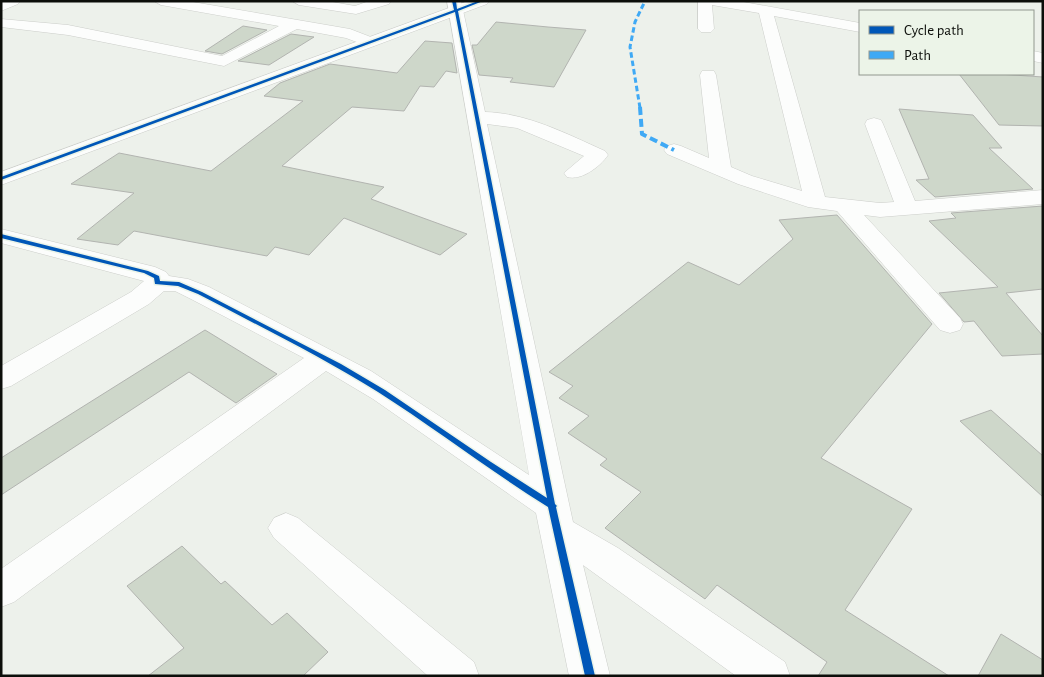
<svg xmlns="http://www.w3.org/2000/svg" width="1044" height="677" viewBox="0 0 1044 677" font-family="'Alegreya Sans',sans-serif">
  <style>
    .building { fill: #ced7ca; stroke: #b2b4b0 }
    .lines { fill: none; stroke-linecap: round; stroke-linejoin: round }
    .minor-casing { stroke: #ccceca; stroke-width: 1 }
    .tertiary-casing { stroke: #ccceca; stroke-width: 1 }
    .minor { fill: #fcfdfc; fill-rule: evenodd }
    .tertiary { fill: #fcfdfc; fill-rule: evenodd }
    .quiet-far1 { stroke: #3fa9f5; stroke-width: 3; stroke-dasharray: 5.5 3; stroke-linecap: butt }
    .quiet { stroke: #3fa9f5; stroke-width: 4; stroke-dasharray: 8 4; stroke-linecap: butt }
    .cycleway-casing { stroke: #ecf4e8; stroke-width: 3 }
    .cycleway { fill: #0057b8; fill-rule: evenodd }
  </style>
  <rect width="100%" height="100%" fill="#edf1eb"/>
  <!-- building -->
  <path class="building" d="M496,22L548,27L586,30L554,87L510,82L513,78L479,75L472,45H477Z
    M243,26L267,30L222,54L205,51Z
    M291,34L314,37L269,65L238,61Z
    M425,41L452,43L457,73L446,71L434,87L420,86L404,111L352,107L282,166L384,187L371,199L467,234L440,255L344,218L309,255L275,247L267,256L134,231L118,245L77,239L134,193L71,184L119,153L211,171L303,101L264,96L280,83L330,64L397,73Z
    M959,74H998L1043,77V126L999,125Z
    M899,109L973,115L1002,148H989L1033,189L935,197L916,180L929,179Z
    M1043,206V289L1006,293L1043,336V354L1002,356L974,321L964,322L939,293L998,287L929,221L956,218L951,213Z
    M837,215L932,324L821,458L912,509L845,610L949,676H818L827,662L717,585L705,599L605,528L641,492L600,465L607,459L568,433L589,416L559,398L573,386L549,372L688,262L739,285L793,239L779,220Z
    M205,330L277,374L236,403L189,372L1,495V458Z
    M991,410L1043,456V497L960,421Z
    M182,546L221,584L225,581L272,625L287,613L328,652L303,676H148L184,648L127,586Z
    M1001,634L1043,660V676H978Z"/>
  <g class="lines">
    <defs>
      <path id="minor" d="M1,1H20L18,4L1,11Z
        M154,1H187L350,29L376,39L378,42L376,45L370,47L346,38L297,29L224,66L68,35L1,27V19L68,25L222,56L279,26L161,5Z
        M292,1H327L355,6L369,1H391L389,4L356,14L299,5Z
        M447,1H461L485,112C527,113 567,134 605,151L608,155C600,167 581,181 567,177L564,173L584,156L517,128L487,124L573,522L618,548L785,662L790,676H736L583,565L610,676H569L536,513L373,399L326,371L14,602L1,607V569L304,358L191,299L175,291H164L149,304L11,386L1,389V366L131,292L144,281L1,243V229L155,267L166,272L169,276L188,279L209,287L371,371L529,475Z
        M698,1H738L860,23V32L774,16L825,197L880,203L894,202L865,124L867,120L874,118L881,120L883,124L915,201L1043,190V204L880,217L864,215L960,318L963,324L960,330L950,333L940,330L837,211L808,207L738,184L667,154L664,150L667,146L674,144L681,146L709,158L700,75L702,71H714L716,75L731,167L752,176L802,191L759,13L712,5L714,29L711,32H701L698,29Z
        M1033,51L1043,53V63L1033,61Z
        M286,513L298,518L474,662L479,676H428L274,538L268,528L274,518Z"/>
      <path id="tertiary" d="M468,1H489L487,4L1,185V172Z"/>
    </defs>
    <!-- minor casing -->
    <use href="#minor" class="minor-casing"/>
    <!-- tertiary casing -->
    <use href="#tertiary" class="tertiary-casing"/>
    <!-- minor -->
    <use href="#minor" class="minor"/>
    <!-- tertiary -->
    <use href="#tertiary" class="tertiary"/>
    <!-- quiet-far1 -->
    <path class="quiet-far1" d="M640,108L630,47L635,22L645,1"/>
    <!-- quiet -->
    <path class="quiet" d="M640,107L642,134L674,150"/>
    <defs>
      <path id="cycleway" d="M452,1H456L457,9L478,1H483L458,11L555,504L557,506L556,507L558,516L595,676H585L548,507C490,471 436,429 378,392C320,356 259,326 198,294L178,286L155,284L154,278L144,273L1,238V234L148,271L159,276L160,281L179,282L202,292L341,364L385,390L491,462L547,498L455,12L1,180V177L454,10Z"/>
    </defs>
    <!-- cycleway casing -->
    <use href="#cycleway" class="cycleway-casing"/>
    <!-- cycleway -->
    <use href="#cycleway" class="cycleway"/>
  </g>
  <!-- border -->
  <rect width="1044" height="677" fill="none" stroke="#0c0e0a" stroke-width="5"/>
  <!-- legend -->
  <rect x="859" y="10" width="175" height="65" fill="#ecf4e8" stroke="#92988f"/>
  <rect x="869" y="26" width="25" height="8" fill="#0057b8" stroke="#92988f"/>
  <text x="904" y="35" font-size="15" fill="#0c0e0a">Cycle path</text>
  <rect x="869" y="51" width="25" height="8" fill="#3fa9f5" stroke="#92988f"/>
  <text x="904" y="60" font-size="15" fill="#0c0e0a">Path</text>
</svg>
